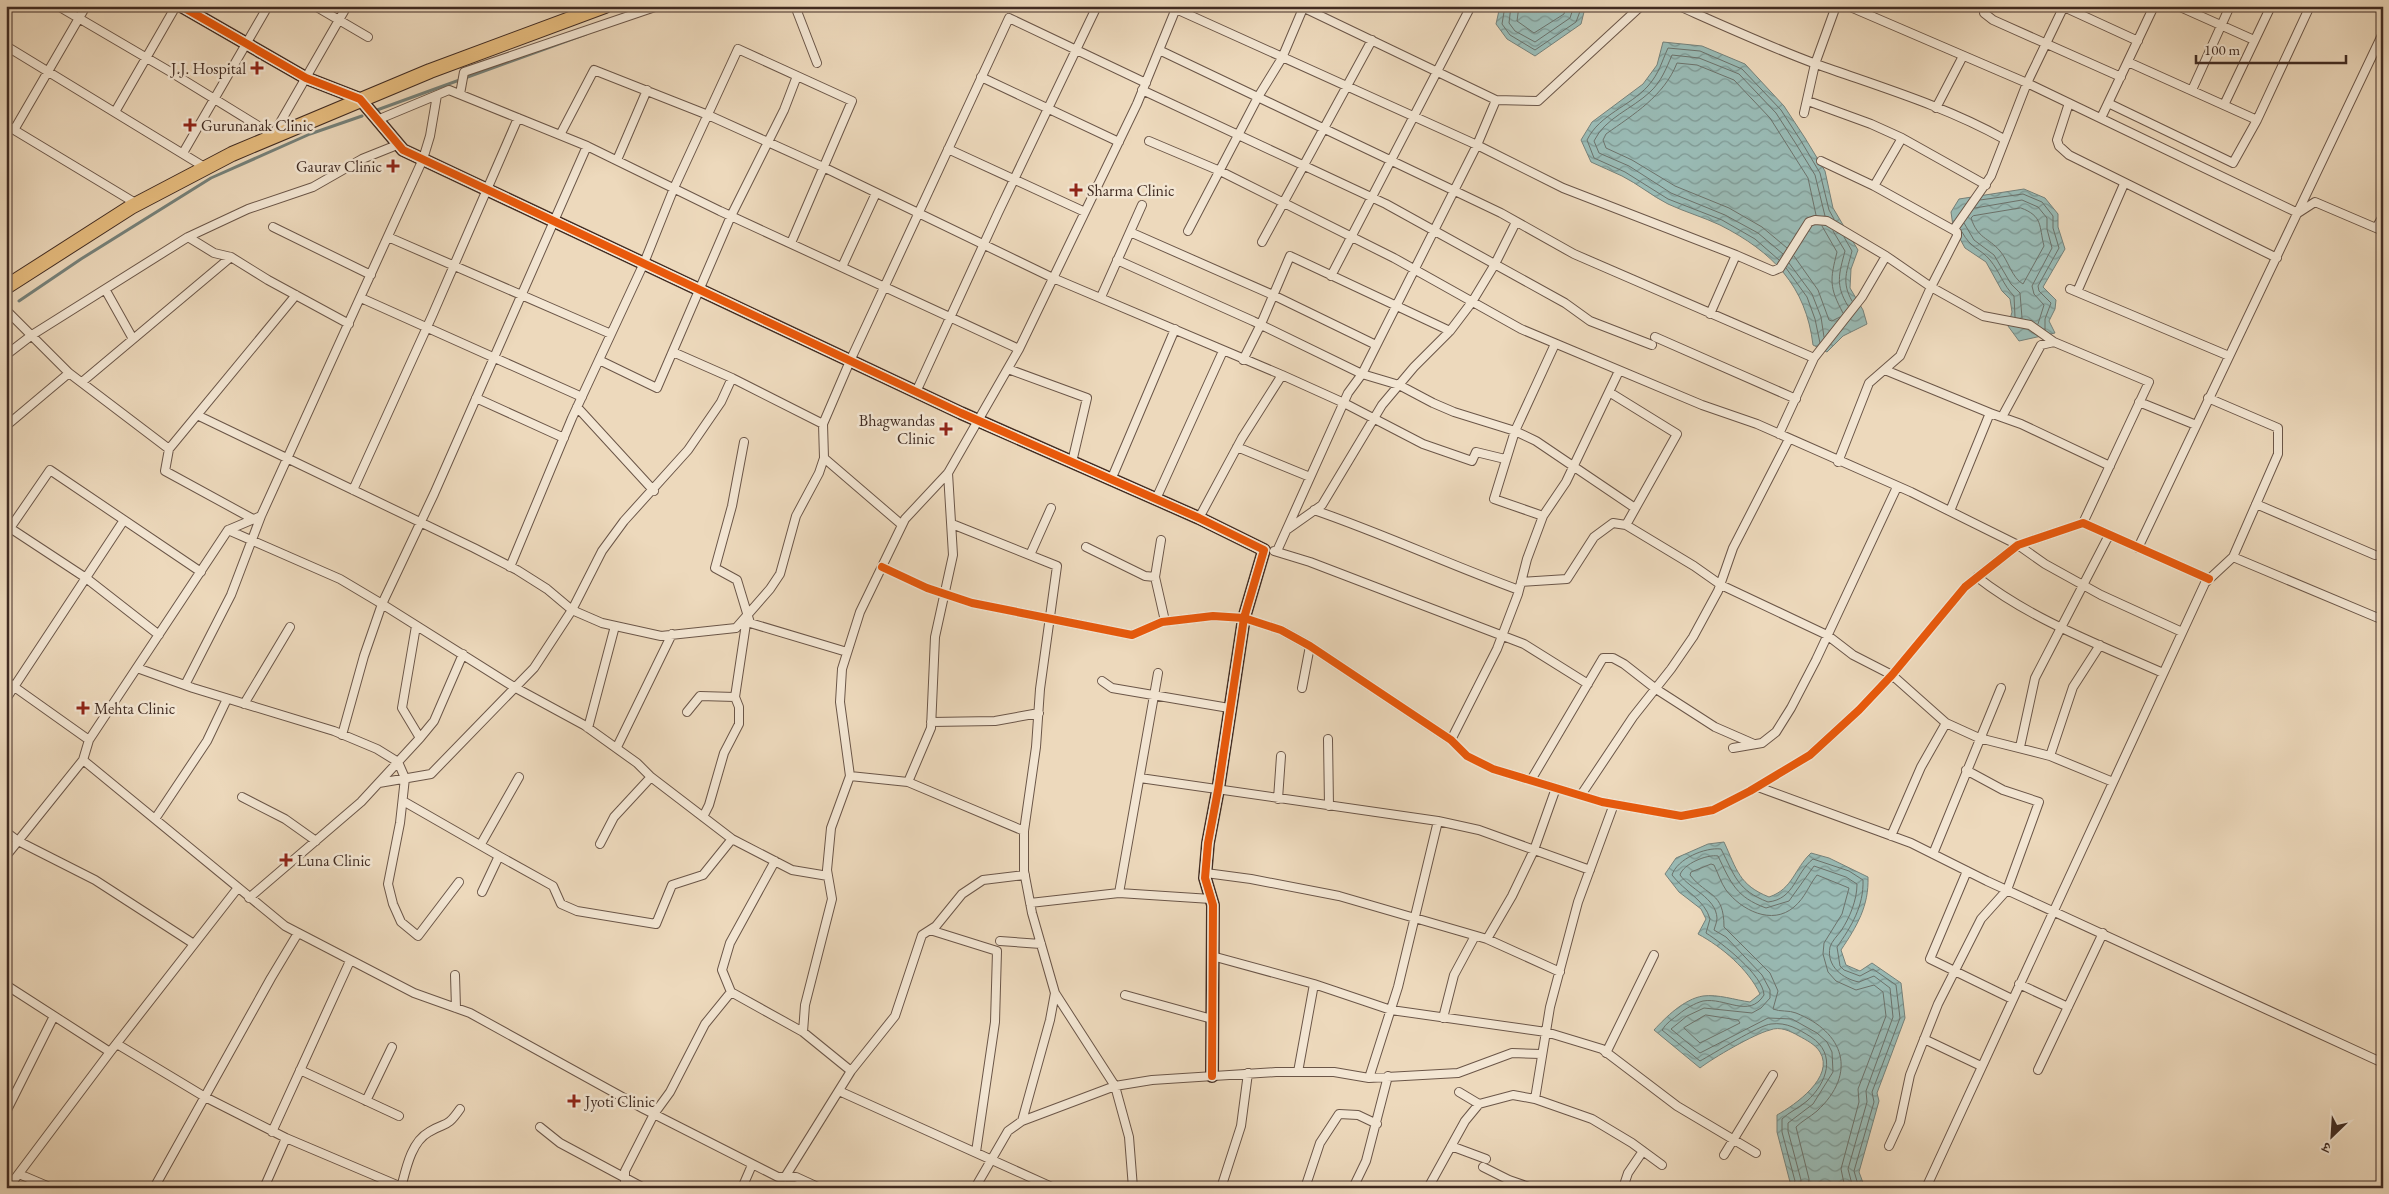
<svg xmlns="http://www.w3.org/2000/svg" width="2389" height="1194" viewBox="0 0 2389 1194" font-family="'EB Garamond','Noto Serif Devanagari',serif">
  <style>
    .water { fill: url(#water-waves); stroke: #75817a }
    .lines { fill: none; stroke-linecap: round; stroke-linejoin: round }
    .shore { stroke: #6c726b; stroke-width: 1 }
    .stream { stroke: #75817a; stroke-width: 3 }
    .street-casing { stroke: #6b5648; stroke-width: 10 }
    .secondary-casing { stroke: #402b22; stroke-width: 14 }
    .highway-casing { stroke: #402b22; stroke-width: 16 }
    .street { stroke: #f3e6d3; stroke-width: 8 }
    .secondary { stroke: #f3e6d3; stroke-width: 11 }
    .highway { stroke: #e6bc7e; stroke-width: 14 }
    .cycleway-casing { stroke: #f3e6d3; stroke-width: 11 }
    .cycleway { stroke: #e8590c; stroke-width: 8 }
    .poi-dot { fill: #8f2418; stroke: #f3e6d3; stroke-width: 2 }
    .labels { text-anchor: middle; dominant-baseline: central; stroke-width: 5; stroke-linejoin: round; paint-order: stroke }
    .poi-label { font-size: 16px; fill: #402b22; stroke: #f3e6d3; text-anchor: start }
  </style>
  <defs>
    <pattern id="water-waves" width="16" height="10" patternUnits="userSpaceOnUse" patternTransform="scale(1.25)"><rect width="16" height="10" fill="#99bab4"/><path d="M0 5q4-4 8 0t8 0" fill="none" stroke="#7e9792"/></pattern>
  </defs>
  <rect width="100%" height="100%" fill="#edd9bc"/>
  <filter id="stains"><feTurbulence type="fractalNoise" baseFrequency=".004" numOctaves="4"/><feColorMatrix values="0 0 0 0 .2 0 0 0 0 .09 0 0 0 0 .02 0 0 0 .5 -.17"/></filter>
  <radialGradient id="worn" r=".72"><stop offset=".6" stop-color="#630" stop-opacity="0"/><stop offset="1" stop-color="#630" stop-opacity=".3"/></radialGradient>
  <!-- water -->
  <path class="water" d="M1500,6H1590L1584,12L1581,24L1535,56L1507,39L1496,24Z
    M1663,42L1702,46L1745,64L1784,106L1805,138L1825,171L1833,208L1858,250L1851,269L1850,288L1863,310L1867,324L1843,336L1827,352L1813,345C1806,286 1773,252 1720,225C1703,217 1685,212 1668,204C1652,196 1638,184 1622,176C1612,171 1601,167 1591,162L1581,140L1592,122L1643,84L1657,65Z
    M2024,189L2045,198L2058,214V227L2065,249L2043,287L2056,300L2055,309L2049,321L2055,333L2019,341L2008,326L2012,312L2010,299L2002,291L1986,262L1965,248L1953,226L1951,212L1959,199Z
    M1724,842C1737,870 1739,885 1769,897C1793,889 1794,869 1811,853L1829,858L1868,877C1869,906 1857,926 1841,950L1846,965L1860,971L1872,963L1901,983L1905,1018L1877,1093L1879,1101L1859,1172L1865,1188H1775L1790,1182L1777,1132V1115C1795,1105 1835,1077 1820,1052C1815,1044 1806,1040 1799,1036C1790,1031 1780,1026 1770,1030C1754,1034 1713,1058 1700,1068L1654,1030C1666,1017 1684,999 1703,996C1718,994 1735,1000 1750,1002L1760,994C1748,969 1722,947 1698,934L1706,919L1701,909L1679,892L1665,874L1676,858L1708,844Z"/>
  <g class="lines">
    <!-- shore -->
    <path class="shore" d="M1505,6L1502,24L1510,35L1535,50L1576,22L1582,6
      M1511,6L1509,23L1515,31L1535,42L1570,18L1574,6
      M1519,6L1517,21L1534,33L1564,14L1566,6
      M1980,200L2023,194L2042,202L2053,216V228L2059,248L2038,286L2039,291L2051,303L2045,319V330
      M1975,208L2022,200L2038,207L2047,218V229L2052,248L2032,286L2034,294L2044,305L2038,324
      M2021,208C2043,216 2039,226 2044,246L2023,284C2012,278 2008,260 2000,251C1988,237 1978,239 1971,218L1973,216Z
      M1964,223L1974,240L1994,255L2011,284L2020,293L2022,318
      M1822,226L1837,252C1830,280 1829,287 1843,313
      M1833,231L1845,251C1839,274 1835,285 1848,306
      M1962,232C1971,249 1980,248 1990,260C2000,272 2003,285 2014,296L2015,317
      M1844,237L1852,251C1847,271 1841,282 1852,301
      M1787,248L1762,227L1729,208L1675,186L1632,160L1606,148L1603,140L1606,134C1634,114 1664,96 1677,63L1697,65L1734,80L1770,118L1808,178L1816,215
      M1783,254L1758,233L1725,215L1671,193L1629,166L1599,153L1594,141C1605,118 1632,109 1650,92C1661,82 1666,69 1672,55L1699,58L1739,74L1776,113L1796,144L1815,175L1825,216
      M1794,256L1818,290L1829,320L1832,321L1840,317
      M1779,260L1755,239L1722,220L1668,199L1625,172L1594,158L1587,140C1600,114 1629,107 1648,86C1660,72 1661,63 1668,48L1700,51L1742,69L1781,110L1801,141L1820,173L1829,210L1834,219
      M1789,263L1812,294L1821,317L1824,337
      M1786,268L1807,297L1815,319L1820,343
      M1706,1015L1738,1020L1740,1023L1700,1043L1684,1028Z
      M1790,1188L1795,1181L1782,1132V1119C1789,1112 1799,1108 1807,1101C1827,1083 1837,1054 1811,1037C1798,1029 1787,1022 1771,1024C1759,1025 1713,1054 1700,1061L1662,1030C1666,1023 1673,1019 1679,1014C1685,1009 1695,1003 1703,1001C1725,997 1749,1019 1764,995C1763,975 1722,943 1706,933L1710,919C1705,900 1684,891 1672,875C1677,859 1705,847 1721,849C1735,876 1737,890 1768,902C1795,899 1795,873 1813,859L1849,871L1863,880C1864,906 1851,927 1837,947L1840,966L1844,970L1860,976L1873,969L1896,985L1900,1018L1872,1092L1874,1102L1854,1171L1859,1188
      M1800,1188L1801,1180L1788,1131V1123L1813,1104L1833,1072L1832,1052L1827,1042L1817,1033L1792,1019L1768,1018L1700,1053L1671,1029L1687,1016L1704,1008L1752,1013L1761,1008L1770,998V990L1762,975L1726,937L1714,930C1715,926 1717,922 1717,918C1716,898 1690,889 1680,875C1683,864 1707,854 1718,856C1731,883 1736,897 1766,908L1789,901L1814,866L1846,877L1857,884C1857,900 1850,917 1841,931C1837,936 1832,941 1830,947C1826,966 1843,979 1859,982L1874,976L1890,988L1893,1017L1866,1091L1867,1102L1848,1169L1853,1188
      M1808,1188L1809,1179L1796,1127C1802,1121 1810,1117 1817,1111C1858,1073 1844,1032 1796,1013C1789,1010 1780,1012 1773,1009L1778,991L1770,973L1724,927C1724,891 1707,897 1690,875L1691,872L1711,864L1714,865C1718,873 1721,883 1726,890C1741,910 1772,926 1794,907C1805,898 1809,885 1817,875L1849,888L1842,914L1824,943L1823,954L1828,972L1836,981L1856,990L1874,985L1883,992L1886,1016L1858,1089L1859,1102L1841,1169L1845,1188"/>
    <!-- stream -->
    <path class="stream" d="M658,9L667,6
      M377,110L586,34
      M19,301L81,259L211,178L310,134L362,116"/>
    <defs>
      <path id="street" d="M58,6L169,71L273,135L347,6
        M315,6L368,37
        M795,6L817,63
        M1679,6C1724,26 1770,47 1816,64C1880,87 1945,106 2004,139
        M1848,6L2027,83L2298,213L2315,202L2383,231
        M1985,6L1984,13L1993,20L2121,77
        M2178,6L2254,40
        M2064,7L2138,41
        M1176,9L1477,145L1563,188L1736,255L1710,314
        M6,46L206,168
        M1159,50L1501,213L1574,254L1814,358L1779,434
        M2128,62L2257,120
        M981,77L1119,142
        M1142,90L1386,204L1565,303L1590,321L1652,345
        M2192,90L2230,6
        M460,94L464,72L658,6
        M1496,100L1538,101L1641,6
        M1808,101L1871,124L1902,138L1986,185
        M2069,103L2057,140L2059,146L2069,155L2277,258
        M2108,103L2233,163L2257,120L2310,6
        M2224,105L2271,6
        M1936,108L1963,56
        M115,112L176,6
        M1804,113L1815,64L1836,6
        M2101,118L2154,6
        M377,120L449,90L587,146L720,211L1019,349
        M6,125L137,204
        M14,130L86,6
        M560,135L594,70L708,115L823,167L1053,278L1282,375L1242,438L1199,518
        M1149,141L1220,171L1394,258L1521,329L1702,405L1757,424L1911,492L2018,545L2045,564L2101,595L2182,632
        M948,149L1085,212
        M183,153L268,6
        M617,160L647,90
        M1874,186L1902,138
        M273,227L371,275
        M2376,228L2383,216
        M1954,229L1991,176L2027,83L2064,6
        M1188,231L1258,97L1282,58L1304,6
        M1130,232L1273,295L1376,345
        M188,237L248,209L313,187L362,159L397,145
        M388,237L611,334
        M1262,242L1372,40
        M1736,255L1773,271L1780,268L1809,222L1815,220L1827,221L1886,256L1931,287L1957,236V232L1874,186L1821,161
        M1117,260L1253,321L1362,374L1477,145L1496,100L1300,6
        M842,267L876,193
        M1331,276L1471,6
        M105,289L133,339
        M2070,289L2229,356
        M2077,292L2124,184
        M1101,297L1142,205
        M361,298L582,397
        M6,310L69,373L169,449
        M1655,337L1796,399
        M673,352L732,378L823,424
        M6,355L32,335L188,237L214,253L231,257L268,280L349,324
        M1814,358L1862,297L1886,256
        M599,360L657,388L731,216L784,110L797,76
        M1243,360L1261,324L1290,256L1450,331
        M1008,369L1087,398L1072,462
        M1885,370L1990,413L1950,511
        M1282,375L1344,403L1423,444L1472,461L1476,452L1505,459
        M82,382L231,257
        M916,392L998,213L1097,6
        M1609,392L1677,434L1626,525L1694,566L1721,585L1827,635L1853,655L1892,675L1946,723
        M476,398L564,438
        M2139,402L2196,425
        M577,407L654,491
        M1990,413L2021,424L2110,466
        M199,416L474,548L517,570L547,589L572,610L602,623L661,636L736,628L770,589L780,574L796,516L819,473L824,458L823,424L850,361L1009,18L1146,83
        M2002,417L2041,345L2054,342
        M6,426L69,373
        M744,442L732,506L715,568L737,580L750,623L847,652
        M1237,447L1310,477
        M824,458L902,525
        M1838,462L1869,383L1900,356L1931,287L1983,316L2030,325L2054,342L2149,382L2083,523
        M1111,480L1175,329
        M353,490L432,316L518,118
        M1156,499L1223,351
        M2256,504L2375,555
        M1314,510C1384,534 1450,565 1519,590
        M1543,516L1494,499L1515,431L1555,344
        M253,519L165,471L169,449L296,295
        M952,524L1057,566L1040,689L1036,747L1024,831V871L1032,913L1055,993L1050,1020L1022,1121L1008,1131L975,1188
        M10,528L86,578L159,635
        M1288,529L1322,505L1382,405L1414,367L1450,331L1472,302L1495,264L1516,222
        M228,530L340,579L382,604L514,687L584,725L637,763L651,777L614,817L600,844
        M6,534L50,470L201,572
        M1086,547L1145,576L1155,577L1165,621
        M2138,548L2383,33
        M1274,551L1310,562L1524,644L1588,684
        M1277,551L1348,393L1362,374L1399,385L1433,403L1454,412L1515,431L1536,441L1635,508
        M1030,555L1051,508
        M2233,557L2383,620
        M510,567L572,418L644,263L674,188L738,49L852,101L791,243
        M882,567L927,588L972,603L1132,635L1162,622L1213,616L1244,618L1281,630L1310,646L1451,740L1467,756L1493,769L1602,802L1681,816L1713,810L1750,791L1810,755L1859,710L1892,675L1965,587L2018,545L2083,523L2209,579
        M1155,577L1161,540
        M1977,577C2032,620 2100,645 2163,673
        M1521,582L1567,579L1594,537L1613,523L1626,525
        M416,626L402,708L420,738
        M2100,645L2073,687L2050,756L2113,782
        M137,668L193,688L334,731L377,749L398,762L405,778L400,823L388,884L393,904L401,922L418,936L459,882
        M6,681L89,740
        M1102,681L1112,688L1229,708
        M185,685L231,595L261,516
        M1302,688L1310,646
        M6,699L124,520
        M244,704L290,627
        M687,712L700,696L735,697L747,617
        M931,722L995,721L1039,713
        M588,728L615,626
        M342,735L364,656L382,604L434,494L587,146
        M1328,739L1329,806
        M1451,740L1497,649L1518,594L1527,559L1543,516L1566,482L1619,371
        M617,747L672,634
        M2020,747L2035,678L2109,535
        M1733,748L1762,743L1776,732L1791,708L1816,660L1897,487
        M83,760L285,926L414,993L470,1013L644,1109L778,1177H796L820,1188
        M850,776L908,782L1024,831
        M651,777L732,839L792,870L828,876
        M1140,778L1438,821L1479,830L1590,870
        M1531,780L1603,658H1613L1624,664L1656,689L1715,727L1754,744
        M908,782L931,728L935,637L953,555L948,473
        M379,783L431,774L534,668L572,610L602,551L624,521L688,450L721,402L732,378
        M1758,787L1911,843L1987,881L2383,1063
        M1581,795L1633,717L1671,669L1693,637L1718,591L1733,548L1789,439
        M242,797L285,819L316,841
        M1278,799L1281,756
        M403,801L499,856L482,892
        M703,817L709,805L724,753L739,724V707L735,697
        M155,819L207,741L227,699
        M6,832L18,841L95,880L194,944
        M1891,836L1921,767L1946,723L1979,738L2050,756
        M481,844L519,777
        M1933,854L2001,688
        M6,856L83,760L89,740L228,530L261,516L423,159L430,136L437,95
        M499,856L553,886L561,904L577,911L656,924L672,885L703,875L732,839
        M775,861L730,943L722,970L731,992L803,1032
        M1967,871L1930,959L2012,999
        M1206,873L1251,879L1339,896L1487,939L1560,972
        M1119,893L1158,673
        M249,898L361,802L420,738L434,721L463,654
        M1030,903L1119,893L1211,899
        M930,930L997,951L995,1022L976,1152
        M1487,939L1512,896L1534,850L1556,788
        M1000,941L1041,944
        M1212,956L1314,984L1298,1072
        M455,975L456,1008
        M1314,984L1391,1010L1546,1032L1602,1049L1677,1106L1756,1153
        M2019,984L2068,1007
        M6,985L110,1052
        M1055,993L1115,1086L1129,1137L1133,1188
        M1125,995L1212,1019
        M1443,1018L1454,975L1475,936
        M1924,1039L1981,1066
        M117,1044L205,1097L286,1138L404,1188
        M1606,1053L1654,955
        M300,1070L399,1116
        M2038,1070L2103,933
        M851,1071L803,1032L805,1005L832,899L827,870L831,828L850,776L840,702L842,669L860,612L905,519L948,473L1019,349L1137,104L1177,6
        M1369,1078L1398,987L1438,821
        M839,1091L1054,1188
        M1459,1092L1479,1104
        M1535,1099L1550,1007L1578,902L1614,804
        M366,1101L392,1047
        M6,1112L54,1016
        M1022,1121L1115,1086L1152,1080L1276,1072H1334L1369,1078L1458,1073L1512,1053L1541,1054
        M540,1127L560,1143L644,1188
        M272,1132L350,961
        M1451,1146L1486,1159
        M1889,1146L1900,1122L1910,1075L1938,1004L1981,919L2007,890L2039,802L2003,790L1966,770
        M1724,1155L1773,1075
        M1483,1167L1509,1180L1532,1188
        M19,1174L52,1188
        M785,1177L851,1071L895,1016L922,935L936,926L962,894L983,880L1025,875
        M8,1188L110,1052L237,889
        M154,1188L271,978L298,933
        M264,1188L286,1138
        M401,1188C406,1169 411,1142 429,1132C447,1121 446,1129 460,1109
        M625,1188V1171L654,1114L670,1092L705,1024L731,992
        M742,1188L752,1165
        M1221,1188L1241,1126L1248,1073
        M1305,1188L1320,1143L1339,1114L1358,1115L1377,1124
        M1353,1188L1366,1161L1388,1076
        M1428,1188L1465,1121L1479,1104L1513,1095L1535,1099L1592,1119L1632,1143L1662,1165
        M1623,1188L1628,1173L1643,1151
        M1926,1188L2205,583L2233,557L2278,454V428L2208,398"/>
      <path id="secondary" d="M181,6L306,78L360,99L403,150L961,413L1199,518L1264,550L1244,618L1218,790L1208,843L1205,878L1213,905L1212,1076"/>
      <path id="highway" d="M6,287L131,207L232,154L430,71L605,6"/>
    </defs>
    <!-- street casing -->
    <use href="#street" class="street-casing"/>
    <!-- secondary casing -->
    <use href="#secondary" class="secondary-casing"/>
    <!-- highway casing -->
    <use href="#highway" class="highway-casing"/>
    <!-- street -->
    <use href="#street" class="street"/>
    <!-- secondary -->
    <use href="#secondary" class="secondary"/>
    <!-- highway -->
    <use href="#highway" class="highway"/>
    <defs>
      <path id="cycleway" d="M181,6L306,78L360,99L403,150L961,413L1199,518L1264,550L1244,618L1218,790L1208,843L1205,878L1213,905L1212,1076
        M882,567L927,588L972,603L1132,635L1162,622L1213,616L1244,618L1281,630L1310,646L1451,740L1467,756L1493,769L1602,802L1681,816L1713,810L1750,791L1810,755L1859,710L1892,675L1965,587L2018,545L2083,523L2209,579"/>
    </defs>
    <!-- cycleway casing -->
    <use href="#cycleway" class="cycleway-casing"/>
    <!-- cycleway -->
    <use href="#cycleway" class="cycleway"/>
  </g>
  <!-- markers -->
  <g class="poi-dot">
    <path d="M254.5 60.5h5v5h5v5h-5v5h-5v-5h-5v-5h5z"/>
    <path d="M187.5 117.5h5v5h5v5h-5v5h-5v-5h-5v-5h5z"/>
    <path d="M390.5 158.5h5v5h5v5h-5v5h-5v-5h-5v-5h5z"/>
    <path d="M1073.5 182.5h5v5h5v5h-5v5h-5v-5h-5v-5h5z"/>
    <path d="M943.5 421.5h5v5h5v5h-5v5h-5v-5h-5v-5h5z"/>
    <path d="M80.5 700.5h5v5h5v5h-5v5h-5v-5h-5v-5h5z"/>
    <path d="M283.5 852.5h5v5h5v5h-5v5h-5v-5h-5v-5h5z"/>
    <path d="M571.5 1093.5h5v5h5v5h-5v5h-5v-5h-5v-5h5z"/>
  </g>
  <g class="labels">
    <!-- poi labels -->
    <g class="poi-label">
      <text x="246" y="68" text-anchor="end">J.J. Hospital</text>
      <text x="201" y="125">Gurunanak Clinic</text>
      <text x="382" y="166" text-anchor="end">Gaurav Clinic</text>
      <text x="1087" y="190">Sharma Clinic</text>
      <text x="935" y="420" text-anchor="end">Bhagwandas<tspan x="935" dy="18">Clinic</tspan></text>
      <text x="94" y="708">Mehta Clinic</text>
      <text x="297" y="860">Luna Clinic</text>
      <text x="585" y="1101">Jyoti Clinic</text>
    </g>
  </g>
  <!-- margin -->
  <rect width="2389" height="1194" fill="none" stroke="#edd9bc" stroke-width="25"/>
  <rect x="8" y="8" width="2374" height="1179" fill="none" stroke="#402b22" stroke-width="2.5"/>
  <rect x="12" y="12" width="2364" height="1169" fill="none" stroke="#402b22"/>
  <!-- north arrow -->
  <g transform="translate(2332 1136) rotate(205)" stroke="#f3e6d3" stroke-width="4" paint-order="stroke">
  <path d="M0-4L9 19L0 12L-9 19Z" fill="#402b22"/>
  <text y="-8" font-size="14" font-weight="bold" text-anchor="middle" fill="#402b22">उ</text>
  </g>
  <!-- scale -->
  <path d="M2196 55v8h150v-8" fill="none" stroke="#402b22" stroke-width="2.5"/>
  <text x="2204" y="55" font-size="15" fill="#402b22" stroke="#f3e6d3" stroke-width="4" paint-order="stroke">100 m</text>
  <rect width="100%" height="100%" filter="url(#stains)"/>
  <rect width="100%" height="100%" fill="url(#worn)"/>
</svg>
